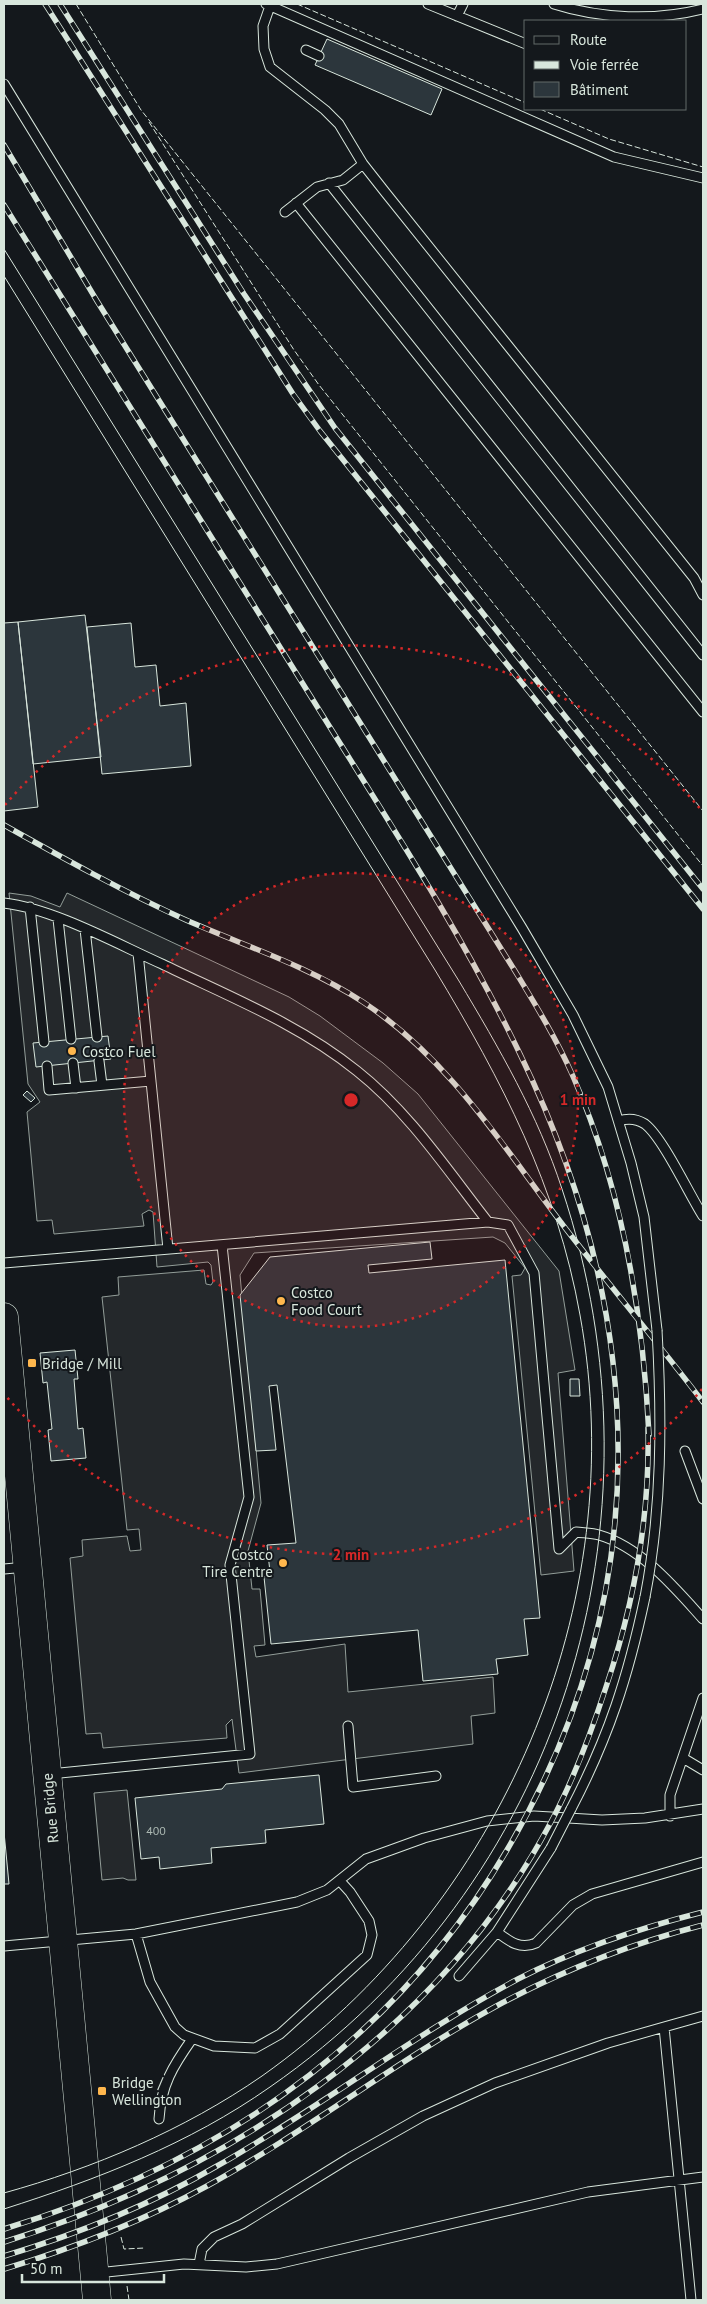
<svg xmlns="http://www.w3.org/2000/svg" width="707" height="2304" viewBox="0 0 707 2304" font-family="'PT Sans',sans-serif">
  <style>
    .parking { fill: #24282b; stroke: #939e99 }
    .building { fill: #2c363c; stroke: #d8e6dc }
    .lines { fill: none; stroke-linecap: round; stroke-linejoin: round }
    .service-casing { stroke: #d8e6dc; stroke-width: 11 }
    .primary-casing { stroke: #d8e6dc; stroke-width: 29 }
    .service { stroke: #14181c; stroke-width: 9 }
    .primary { stroke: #14181c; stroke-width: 28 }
    .tram { stroke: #d8e6dc; stroke-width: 1 }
    .rail-casing { stroke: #d8e6dc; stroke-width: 5.5 }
    .rail { stroke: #14181c; stroke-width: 4; stroke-dasharray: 11; stroke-linecap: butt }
    .service-bridge-casing { stroke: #d8e6dc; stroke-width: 11; stroke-linecap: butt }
    .service-bridge { stroke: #14181c; stroke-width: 9 }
    .fence { stroke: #d8e6dc; stroke-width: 1; stroke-dasharray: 6 2.5; stroke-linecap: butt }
    .ring { fill: none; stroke: #d62828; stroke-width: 2.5; stroke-dasharray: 2.5 5 }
    .poi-dot { fill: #ffb74d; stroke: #14181c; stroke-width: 2 }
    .labels { text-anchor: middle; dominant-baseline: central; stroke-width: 4; stroke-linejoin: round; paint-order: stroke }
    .number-label { font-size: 12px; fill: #adbab4 }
    .poi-label { font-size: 15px; fill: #d8e6dc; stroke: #14181c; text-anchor: start }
    .street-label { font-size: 15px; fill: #d8e6dc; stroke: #14181c }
    .centre { fill: #d62828; stroke: #14181c; stroke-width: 2.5 }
    .ring-label { font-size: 15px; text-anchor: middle; font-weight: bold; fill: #d62828; stroke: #14181c; stroke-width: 4; stroke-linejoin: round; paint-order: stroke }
  </style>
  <rect width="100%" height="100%" fill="#14181c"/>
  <!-- parking -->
  <path class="parking" d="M9,893L31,896L60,907L67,893L289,997L320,1016L383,1063L418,1094L559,1271L575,1370L558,1373L574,1571L541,1575L512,1276L521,1275L525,1268L505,1243L493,1237L254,1253L240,1275L261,1503L248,1551L252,1589H260L265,1645L254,1646L256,1657L345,1644L348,1692L493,1677L495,1713L471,1716L473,1744L239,1773L232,1719L226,1725L227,1738L103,1748L101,1733L86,1734L70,1558L83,1556L82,1540L127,1536L130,1551L141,1550L139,1529L127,1530L102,1297L119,1295L118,1277L204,1270L206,1284L211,1285L213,1282L211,1265L208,1262L157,1267L153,1212L149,1210L142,1214L144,1226L54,1234L52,1220L37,1221L27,1112L40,1102L28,1084Z
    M127,1790L136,1880H128L123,1878L102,1880L94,1793Z"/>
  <!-- building -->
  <path class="building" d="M327,39L442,89L431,115L315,65Z
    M85,615L101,757L33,764L18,622Z
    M18,622L38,807L4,811V623Z
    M131,623L135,667L156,665L160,706L186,703L191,766L102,774L87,627Z
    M108,1036L111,1059L36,1067L33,1043Z
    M27,1091L35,1098L31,1102L23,1095Z
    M430,1242L432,1259L368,1265L369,1273L505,1260L540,1618L524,1619L528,1655L496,1659L498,1674L423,1681L418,1630L271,1644L264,1577L270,1572L267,1545L296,1543L277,1385L269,1386L276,1450L256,1451L240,1295L270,1257Z
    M75,1350L78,1379H74L78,1429L83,1428L86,1458L51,1461L48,1430L52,1429L47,1382L43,1383L40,1353Z
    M570,1379H579L580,1396H570Z
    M319,1775L324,1824L265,1830L266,1843L211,1848L212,1863L160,1869L159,1857L141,1859L135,1798L222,1789L226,1784Z
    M4,1832L9,1884H4Z"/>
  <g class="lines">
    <defs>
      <path id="service" d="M266,4L614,157L703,178
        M428,4L526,44
        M554,4C601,19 655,21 703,9
        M270,6L263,26L264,49L270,67L325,110L339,124L363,164L385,192L694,578L703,595
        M457,16L463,4
        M306,50L319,56
        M4,84L522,928L573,1015L608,1087L631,1163L644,1217L657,1330
        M329,183L703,655
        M296,203L703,712
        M285,212L317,187L343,180L363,164
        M4,903C54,909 115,943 162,964C228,996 299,1024 357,1071C409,1112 448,1171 488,1222
        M30,907L44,1042
        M58,919L71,1039
        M85,929L97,1037
        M138,953L168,1249
        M99,1061L102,1085
        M73,1063L76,1088
        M47,1066L49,1090L151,1081
        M619,1121C628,1118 637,1119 645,1124C663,1138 689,1194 703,1216
        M4,1263L488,1222L508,1225L534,1273L559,1549
        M685,1451L703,1499
        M559,1549L576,1532C583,1533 592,1533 599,1535C641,1547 675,1588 703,1619
        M4,1569L26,1567
        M348,1726L353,1787L436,1776
        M683,1758L703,1770
        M50,1774L250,1754L230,1565L249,1497L222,1245
        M571,1809C609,1736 628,1677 645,1597
        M670,1816V1795L703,1698
        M551,1848L497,1932C510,1942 521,1950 536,1943L573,1905L592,1894L703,1862
        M136,1934L150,1982L175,2027L184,2035L214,2046L255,2048L280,2034L367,1955L372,1935L369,1921L350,1892L340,1881
        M4,1946L136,1934L297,1902L327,1890L366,1859L424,1838L487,1821L534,1816L602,1820L645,1818L703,1809
        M459,1976L497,1932
        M159,2119C161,2085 173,2066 192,2039
        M199,2264L202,2249L214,2237L242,2224L349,2158L423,2116L495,2083L608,2043L664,2027
        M97,2273L184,2264L246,2267L277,2264L588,2192L703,2177
        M691,2300L664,2027L703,2016"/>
      <path id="primary" d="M4,1317L97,2300"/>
    </defs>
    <!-- service casing -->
    <use href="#service" class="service-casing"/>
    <!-- primary casing -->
    <use href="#primary" class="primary-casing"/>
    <!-- service -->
    <use href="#service" class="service"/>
    <!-- primary -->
    <use href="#primary" class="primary"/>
    <!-- tram -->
    <path class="tram" d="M4,249L459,981C499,1048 538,1115 562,1189C673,1523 561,1885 270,2087C189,2144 98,2179 4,2209
      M4,276L435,970C502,1081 557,1186 580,1315C633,1605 501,1907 262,2076C184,2130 94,2168 4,2193"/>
    <defs>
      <path id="rail" d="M45,4L293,394L320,431L703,909
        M60,4L244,294L335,428L703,889
        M4,145L97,301L515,971C535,1004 556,1038 572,1074C622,1187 643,1311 649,1435
        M4,205C107,370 210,535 313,700C385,816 461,931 520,1054C648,1318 658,1593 507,1850C393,2044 216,2164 4,2229
        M4,825C63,858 124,892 186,920C245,946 308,966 363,1002C454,1062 508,1155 573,1238C616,1293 661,1347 703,1402
        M4,2242C227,2173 439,2033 551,1822C574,1779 591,1733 606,1687C634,1604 650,1517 648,1428
        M4,2256C78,2234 150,2205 217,2166C320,2108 414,2034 518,1979C576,1949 640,1928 703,1912
        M4,2269C74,2248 143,2221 207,2186C309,2130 400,2058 502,2003C566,1969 633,1943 703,1925"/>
    </defs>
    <!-- rail casing -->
    <use href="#rail" class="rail-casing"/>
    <!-- rail -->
    <use href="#rail" class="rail"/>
    <defs>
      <path id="service-bridge" d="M645,1597C662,1509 662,1420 657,1330
        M551,1848L571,1809"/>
    </defs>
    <!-- service-bridge casing -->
    <use href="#service-bridge" class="service-bridge-casing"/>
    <!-- service-bridge -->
    <use href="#service-bridge" class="service-bridge"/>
    <!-- fence -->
    <path class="fence" d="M76,4L141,110L703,811
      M297,4L526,103
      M540,109L609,139L703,167
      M149,122L294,350L319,385L703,866
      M121,2237L124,2249L145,2248
      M127,2286L129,2300"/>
  </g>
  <!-- distance rings -->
  <circle cx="351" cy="1100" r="227" fill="#d62828" fill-opacity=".12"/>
  <g class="ring">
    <circle cx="351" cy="1100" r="227"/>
    <path d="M702 1389A455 455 0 0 1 5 1395M5 805A455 455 0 0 1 702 811"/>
  </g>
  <!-- markers -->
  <g class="poi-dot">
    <circle cx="72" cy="1051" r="5"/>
    <circle cx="281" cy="1301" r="5"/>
    <rect x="27" y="1358" width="10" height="10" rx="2.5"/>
    <circle cx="283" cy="1563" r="5"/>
    <rect x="97" y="2086" width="10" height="10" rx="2.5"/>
  </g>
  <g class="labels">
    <!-- number labels -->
    <g class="number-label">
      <text x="156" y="1830">400</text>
    </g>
    <!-- poi labels -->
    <g class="poi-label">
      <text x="82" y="1051">Costco Fuel</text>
      <text x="291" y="1292">Costco<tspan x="291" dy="17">Food Court</tspan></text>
      <text x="42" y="1363">Bridge / Mill</text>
      <text x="273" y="1554" text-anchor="end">Costco<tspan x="273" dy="17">Tire Centre</tspan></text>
      <text x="112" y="2082">Bridge /<tspan x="112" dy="17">Wellington</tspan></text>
    </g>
    <!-- street labels -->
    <g class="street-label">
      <text transform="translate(50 1808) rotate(-95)">Rue Bridge</text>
    </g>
  </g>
  <circle cx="351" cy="1100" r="8" class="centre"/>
  <g class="ring-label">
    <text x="578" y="1105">1 min</text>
    <text x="351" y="1560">2 min</text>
  </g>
  <!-- border -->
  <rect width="707" height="2304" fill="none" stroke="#d8e6dc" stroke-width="10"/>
  <!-- legend -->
  <rect x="524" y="20" width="162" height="90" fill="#14181c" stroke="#626a69"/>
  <rect x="534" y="36" width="25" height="8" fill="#14181c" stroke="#626a69"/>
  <text x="570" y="45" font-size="15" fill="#d8e6dc">Route</text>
  <rect x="534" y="61" width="25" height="8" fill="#d8e6dc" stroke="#626a69"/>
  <text x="570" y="70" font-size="15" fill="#d8e6dc">Voie ferrée</text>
  <rect x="534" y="82" width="25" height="15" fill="#2c363c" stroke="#626a69"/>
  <text x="570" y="95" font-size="15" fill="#d8e6dc">Bâtiment</text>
  <!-- scale -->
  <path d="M22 2274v8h142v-8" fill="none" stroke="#d8e6dc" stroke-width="2.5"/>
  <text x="30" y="2274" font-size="15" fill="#d8e6dc" stroke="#14181c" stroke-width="4" paint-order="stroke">50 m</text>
</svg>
